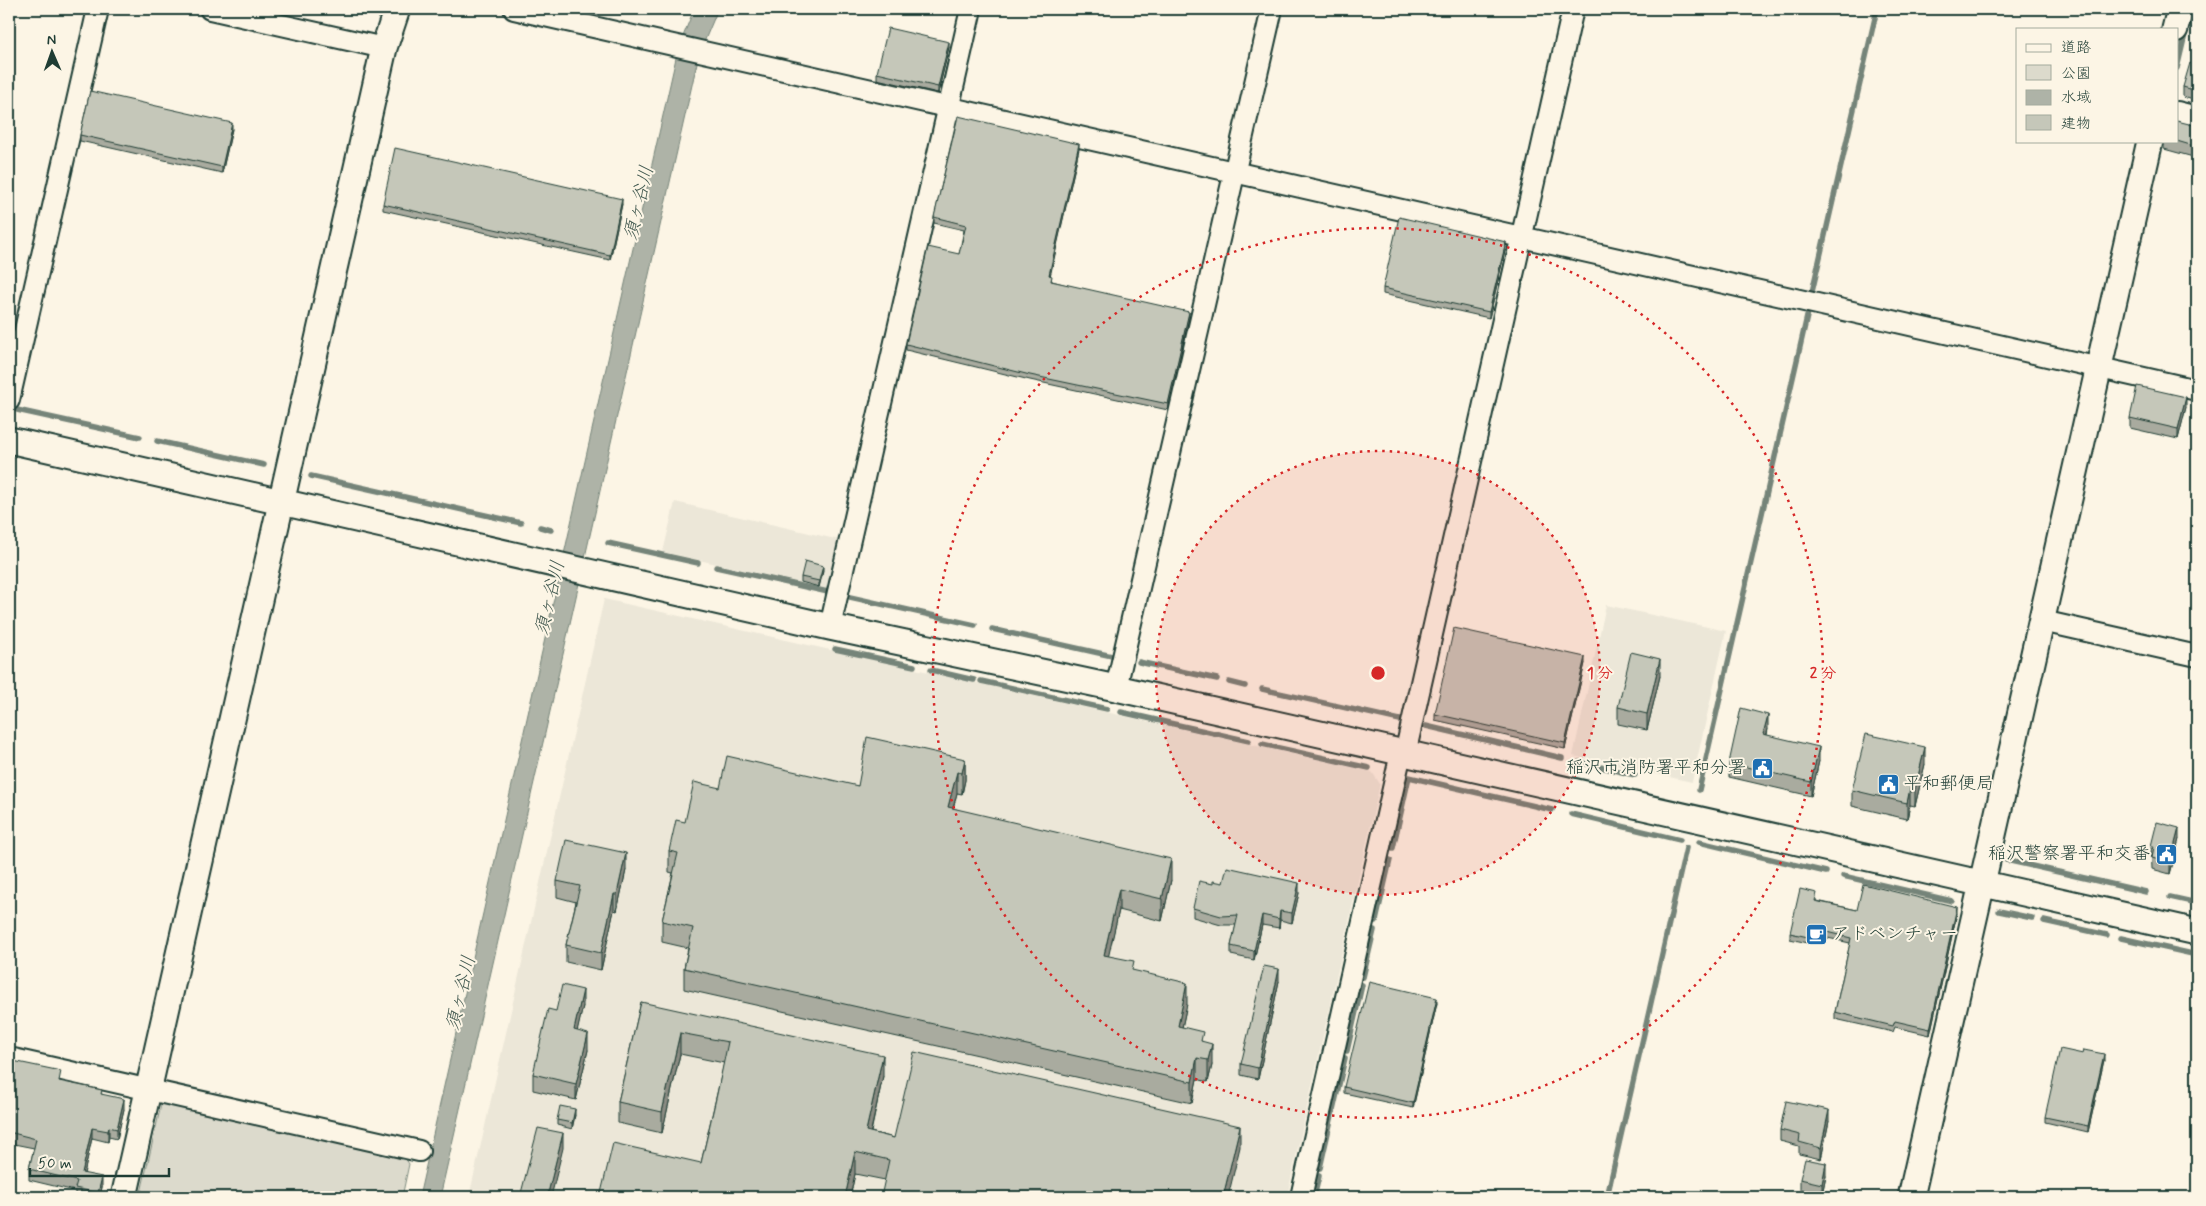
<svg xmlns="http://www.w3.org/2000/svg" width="2206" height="1206" viewBox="0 0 2206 1206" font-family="Mynerve,'Klee One',sans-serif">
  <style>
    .built { fill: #ece7d8 }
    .green { fill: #dcdacc; stroke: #7e8c80 }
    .water { fill: #aeb3a7; stroke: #758479 }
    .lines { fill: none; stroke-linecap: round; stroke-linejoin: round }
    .stream { stroke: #758479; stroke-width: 5.5 }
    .minor-casing { stroke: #1f3d34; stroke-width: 24 }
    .tertiary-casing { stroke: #1f3d34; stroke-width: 29 }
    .minor { stroke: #fcf5e5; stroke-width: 20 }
    .tertiary { stroke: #fcf5e5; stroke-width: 25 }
    .wall { fill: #a9ab9f; stroke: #1f3d34 }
    .shaded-wall { fill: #8a8b82; stroke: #1f3d34 }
    .building { fill: #c5c7b9; stroke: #1f3d34 }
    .ring { fill: none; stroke: #d62828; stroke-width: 2.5; stroke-dasharray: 2.5 5 }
    .labels { text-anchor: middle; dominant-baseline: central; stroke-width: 4; stroke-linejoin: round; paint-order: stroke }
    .poi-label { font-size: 18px; fill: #1f3d34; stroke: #fcf5e5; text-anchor: end }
    .water-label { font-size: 19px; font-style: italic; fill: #435a51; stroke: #fcf5e5 }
    .centre { fill: #d62828; stroke: #fcf5e5; stroke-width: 2.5 }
    .ring-label { font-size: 15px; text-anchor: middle; font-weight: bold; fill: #d62828; stroke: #fcf5e5; stroke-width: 4; stroke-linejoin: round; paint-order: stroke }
  </style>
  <rect width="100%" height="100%" fill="#fcf5e5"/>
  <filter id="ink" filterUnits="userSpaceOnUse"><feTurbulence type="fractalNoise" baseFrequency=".02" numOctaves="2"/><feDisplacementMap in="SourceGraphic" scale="10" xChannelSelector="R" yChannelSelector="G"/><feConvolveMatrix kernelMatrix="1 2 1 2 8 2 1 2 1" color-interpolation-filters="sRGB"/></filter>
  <g filter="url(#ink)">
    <!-- built -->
    <path class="built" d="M675,502L844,541L833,590L663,552Z
      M604,599L1372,772L1380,784L1287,1197H469Z
      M1606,605L1726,631L1692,782L1573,756Z"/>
    <!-- green -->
    <path class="green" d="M166,1102L404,1156L409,1164L402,1197H140L161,1105Z"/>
    <!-- water -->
    <path class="water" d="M694,9H718L699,54L440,1197H419L678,49Z"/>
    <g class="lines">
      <!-- stream -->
      <path class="stream" d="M2177,68L2186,30
        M1812,292L1877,9
        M17,410L140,437
        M157,441L264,465
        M311,476L521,523
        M540,527L551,530
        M608,543L698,563
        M716,567L828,592
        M850,597L975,625
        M992,629L1112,656
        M835,649L914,666
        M1139,662L1217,679
        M931,670L974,680
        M981,681L1107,709
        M1229,682L1245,686
        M1262,689L1400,720
        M1121,712L1249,741
        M1426,726L1562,758
        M1262,744L1369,768
        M1579,762L1635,775
        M1699,790L1808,312
        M1571,814L1680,840
        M1699,842L1826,872
        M1393,848L1409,777L1552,810
        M2006,860L2146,892
        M1843,876L1952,901
        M2170,897L2197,903
        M1999,911L2032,918
        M1376,921L1390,860
        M2044,921L2107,935
        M2121,938L2197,955
        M1363,977L1374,930
        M1347,1051L1362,985
        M1320,1168L1345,1058
        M1314,1197L1319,1176
        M1607,1197L1686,848"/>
      <defs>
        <path id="minor" d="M210,9L384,48
          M514,9L2197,390
          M2177,112L2197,117
          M9,400L98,9
          M2042,621L2197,656
          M830,627L971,9
          M1116,688L1272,9
          M1405,754L1573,9
          M9,1058L419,1151
          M1301,1197L1401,753"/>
        <path id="tertiary" d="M2175,29L2180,9
          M9,440L830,627L1116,688L2197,932
          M124,1197L384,48L397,9
          M1911,1197L2150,141"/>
      </defs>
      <!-- minor casing -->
      <use href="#minor" class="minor-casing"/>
      <!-- tertiary casing -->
      <use href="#tertiary" class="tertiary-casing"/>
      <!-- minor -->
      <use href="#minor" class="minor"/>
      <!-- tertiary -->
      <use href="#tertiary" class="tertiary"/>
    </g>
    <!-- wall -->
    <path class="wall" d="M949,47L938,93L877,79V73Z
      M2197,66V101L2183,97V87Z
      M2197,126V158L2164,149V141H2177Z
      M232,129L222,173L80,141V135Z
      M1079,149L1050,275L1052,281L1189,318L1168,410L1030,380L906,350V344L959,254L964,230L934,223V217Z
      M383,204H622L610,260L383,210Z
      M1506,247L1489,318L1383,294V288Z
      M2186,407L2178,439L2130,428V418Z
      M823,571L819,587L801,582V577Z
      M1585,663L1565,749L1435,720V714Z
      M1660,676L1647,730L1618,724V707Z
      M1768,729L1767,735L1819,761L1811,796L1729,777V763Z
      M965,759V780L962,794L957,793L953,808L1171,880L1162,921L1119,910L1108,956L1187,1004L1182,1027L1203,1042L1212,1065L1208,1082L1197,1079L1192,1103L684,989V968L688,948L662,942V921L673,873L669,872V851L685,822L720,788L858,786Z
      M1925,764L1915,806L1910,805L1907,819L1852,806V790Z
      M2179,839L2170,874L2152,869L2151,846Z
      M626,870L617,911L614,910L601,970L566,962V945L576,902L557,897V881Z
      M1223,883L1299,893L1292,923L1280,920L1279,928L1262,925L1254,960L1231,955V946L1236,925H1221L1193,917V908Z
      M1817,899V901L1857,910L1957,913L1930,1035L1895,1027L1893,1032L1835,1019V1012L1850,943L1810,934L1808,943L1790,939V933Z
      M1279,981L1258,1079L1241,1075V1064Z
      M641,1002L883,1076L871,1132L894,1138L1240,1147L885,1180L855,1174L850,1197H600L701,1163L724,1063L680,1054L662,1133L618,1123V1102Z
      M1437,1003L1413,1108L1344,1093V1087Z
      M583,1006L577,1031L588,1050L576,1100L533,1090V1074L556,1011Z
      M2104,1060L2088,1132L2045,1122V1117Z
      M9,1062L61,1081L102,1094L124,1109L117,1139L109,1137L108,1142L92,1138L84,1173L102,1187L100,1197H75V1191L29,1180V1169L34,1148L9,1143Z
      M575,1115L572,1129L557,1125V1120Z
      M1829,1121L1821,1159L1799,1154V1146L1780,1141V1130Z
      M1826,1175L1822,1195L1800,1190V1179Z"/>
    <!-- shaded-wall -->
    <path class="shaded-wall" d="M949,42V47L938,93V87Z
      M232,123V129L222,173V167Z
      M1079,144V149L1049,281V275Z
      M622,199V204L610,260V255Z
      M1506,242V247L1489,318V312Z
      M1189,312V318L1168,410V404Z
      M2186,397V407L2178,439V429Z
      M823,566V571L819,587V581Z
      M1585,657V663L1565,749V743Z
      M1660,659V676L1647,730V714Z
      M1768,715V729L1763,748V734Z
      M1819,747V761L1811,796V782Z
      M1925,747V764L1915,806V789Z
      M965,759V780L962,794V773Z
      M957,772V793L948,828V807Z
      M1910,788V805L1907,819V803Z
      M2179,828V839L2170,874V863Z
      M626,853V870L617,911V894Z
      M1171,859V880L1162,921V899Z
      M1299,883V893L1292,923V913Z
      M1119,889V910L1104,976V955Z
      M614,894V910L601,970V953Z
      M1957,907V913L1930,1035V1029Z
      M1280,911V920L1279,928V919Z
      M1262,915V925L1254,960V951Z
      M1810,928V934L1808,943V937Z
      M1279,969V981L1258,1079V1068Z
      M1187,983V1004L1178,1047V1026Z
      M583,990V1006L574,1046V1030Z
      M1437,998V1003L1413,1108V1103Z
      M680,1033V1054L662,1133V1112Z
      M588,1034V1050L576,1100V1084Z
      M1212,1044V1065L1208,1082V1060Z
      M2104,1054V1060L2088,1132V1126Z
      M883,1055V1076L866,1153V1131Z
      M1197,1058V1079L1192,1103V1082Z
      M124,1099V1109L117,1139V1129Z
      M575,1109V1115L572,1129V1123Z
      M1829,1110V1121L1821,1159V1148Z
      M1240,1126V1147L1228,1197H1223Z
      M109,1127V1137L108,1142V1131Z
      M92,1128V1138L82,1183V1173Z
      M563,1133V1148L551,1197H547Z
      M855,1152V1174L850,1197H845Z
      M1826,1163V1175L1822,1195V1184Z
      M102,1177V1187L100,1197H98V1193Z"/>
    <!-- building -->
    <path class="building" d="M888,28L949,42L938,87L877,73Z
      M2190,63L2197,66V91L2183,87Z
      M90,91L232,123L222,167L80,135Z
      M958,116L1079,144L1049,275L1052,276L1051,281L1189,312L1168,404L1030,375L906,344L928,247L959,254L966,225L934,217Z
      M2177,121L2197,126V147L2177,141Z
      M395,148L622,199L610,255L383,204Z
      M1399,217L1506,242L1489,312L1383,288Z
      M2137,386L2186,397L2178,429L2130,418Z
      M805,561L823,566L819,581L801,577Z
      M1454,628L1585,657L1565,743L1435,714Z
      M1631,652L1660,659L1647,714L1618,707Z
      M1741,708L1768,715L1763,734L1819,747L1811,782L1729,763Z
      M1866,734L1925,747L1915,789L1910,788L1907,803L1852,790Z
      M867,737L965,759L962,773L957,772L948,807L1171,859L1162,899L1119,889L1104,955L1134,961L1132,970L1187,983L1178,1026L1203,1032L1201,1041L1212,1044L1208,1060L1197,1058L1192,1082L684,968L693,928L662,921L678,853L669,851L676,820L685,822L694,782L720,788L727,756L858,786Z
      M2157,822L2179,828L2170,863L2152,858L2154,846H2151Z
      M566,840L626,853L617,894H614L601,953L566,945L580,886L557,881Z
      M1227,867L1299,883L1292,913L1280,911L1279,919L1262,915L1254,951L1231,946L1238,915L1221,916L1193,908L1199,881L1213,884V881L1223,883Z
      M1863,884L1957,907L1930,1029L1895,1021L1893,1026L1835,1012L1851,938L1810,928L1808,937L1790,933L1800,889L1817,893L1815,901L1857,910Z
      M1264,966L1279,969L1258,1068L1241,1064Z
      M1369,982L1437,998L1413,1103L1344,1087Z
      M562,985L583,990L574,1030L588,1034L576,1084L533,1074L548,1009L556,1011Z
      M641,1002L883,1055L866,1131L894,1138L914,1052L1240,1126L1223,1197H881L889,1160L855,1152L845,1197H600L613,1143L701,1163L717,1094L728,1042L680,1033L662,1112L618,1102Z
      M2060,1049L2083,1054L2084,1050L2104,1054L2088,1126L2045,1117Z
      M13,1061L61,1071L59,1081L102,1090L101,1094L124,1099L117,1129L109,1127L108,1131L92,1128L82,1173L102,1177L98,1193L75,1188L77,1181L29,1169L36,1139L9,1132V1062L13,1063Z
      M1786,1101L1829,1110L1821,1148L1799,1142L1800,1135L1780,1130Z
      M560,1106L575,1109L572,1123L557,1120Z
      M538,1128L563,1133L547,1197H520Z
      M1805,1159L1826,1163L1822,1184L1800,1179Z"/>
  </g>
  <!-- distance rings -->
  <circle cx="1378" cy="673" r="222" fill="#d62828" fill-opacity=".12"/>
  <g class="ring">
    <circle cx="1378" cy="673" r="222"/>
    <circle cx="1378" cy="673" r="445"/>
  </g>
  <!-- icons -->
  <defs>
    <symbol id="civic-square" viewBox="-11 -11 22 22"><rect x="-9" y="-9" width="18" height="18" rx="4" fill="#1f6fb2" stroke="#fcf5e5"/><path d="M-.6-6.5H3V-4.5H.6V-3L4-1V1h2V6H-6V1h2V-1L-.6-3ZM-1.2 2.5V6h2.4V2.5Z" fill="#fff"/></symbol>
    <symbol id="cafe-square" viewBox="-11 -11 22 22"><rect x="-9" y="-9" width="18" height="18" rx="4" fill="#1f6fb2" stroke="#fcf5e5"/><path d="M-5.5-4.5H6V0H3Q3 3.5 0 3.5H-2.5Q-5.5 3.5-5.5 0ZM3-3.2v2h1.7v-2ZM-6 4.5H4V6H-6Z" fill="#fff"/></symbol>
  </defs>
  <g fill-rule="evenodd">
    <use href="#civic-square" x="1750" y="756" width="25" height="25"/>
    <use href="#civic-square" x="1876" y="772" width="25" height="25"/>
    <use href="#civic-square" x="2154" y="842" width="25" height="25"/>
    <use href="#cafe-square" x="1804" y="922" width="25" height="25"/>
  </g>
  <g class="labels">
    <!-- poi labels -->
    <g class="poi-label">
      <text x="1746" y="768">稲沢市消防署平和分署</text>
      <text x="1904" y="784" text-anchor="start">平和郵便局</text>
      <text x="2150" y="854">稲沢警察署平和交番</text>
      <text x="1832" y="934" text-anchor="start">アドベンチャー</text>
    </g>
    <!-- water labels -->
    <g class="water-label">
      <text transform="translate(639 203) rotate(-77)">須ヶ谷川</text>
      <text transform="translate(550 598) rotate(-77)">須ヶ谷川</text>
      <text transform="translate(461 993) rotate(-77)">須ヶ谷川</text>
    </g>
  </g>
  <circle cx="1378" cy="673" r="8" class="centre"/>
  <g class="ring-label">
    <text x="1600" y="678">1 分</text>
    <text x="1823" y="678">2 分</text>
  </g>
  <!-- margin -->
  <rect width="2206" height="1206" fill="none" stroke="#fcf5e5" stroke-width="30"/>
  <rect x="15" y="15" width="2176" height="1176" fill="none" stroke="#1f3d34" stroke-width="2" filter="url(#ink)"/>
  <!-- legend -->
  <rect x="2016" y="28" width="162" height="115" fill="#fcf5e5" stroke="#a4ab9e"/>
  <rect x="2026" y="44" width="25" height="8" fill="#fcf5e5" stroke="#a4ab9e"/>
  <text x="2061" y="52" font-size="15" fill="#1f3d34">道路</text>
  <rect x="2026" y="65" width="25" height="15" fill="#dcdacc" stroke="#a4ab9e"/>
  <text x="2061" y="78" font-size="15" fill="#1f3d34">公園</text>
  <rect x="2026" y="90" width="25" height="15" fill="#aeb3a7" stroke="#a4ab9e"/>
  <text x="2061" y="102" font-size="15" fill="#1f3d34">水域</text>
  <rect x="2026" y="115" width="25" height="15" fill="#c5c7b9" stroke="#a4ab9e"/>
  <text x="2061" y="128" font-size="15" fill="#1f3d34">建物</text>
  <!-- north arrow -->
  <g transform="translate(52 52) rotate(358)" stroke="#fcf5e5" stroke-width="4" paint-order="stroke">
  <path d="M0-4L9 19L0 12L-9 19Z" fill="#1f3d34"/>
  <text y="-8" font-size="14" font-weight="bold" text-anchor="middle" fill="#1f3d34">N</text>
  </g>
  <!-- scale -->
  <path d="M30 1168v8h139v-8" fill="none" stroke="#1f3d34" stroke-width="2.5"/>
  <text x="38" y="1168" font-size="15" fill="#1f3d34" stroke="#fcf5e5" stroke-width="4" paint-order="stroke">50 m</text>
</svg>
